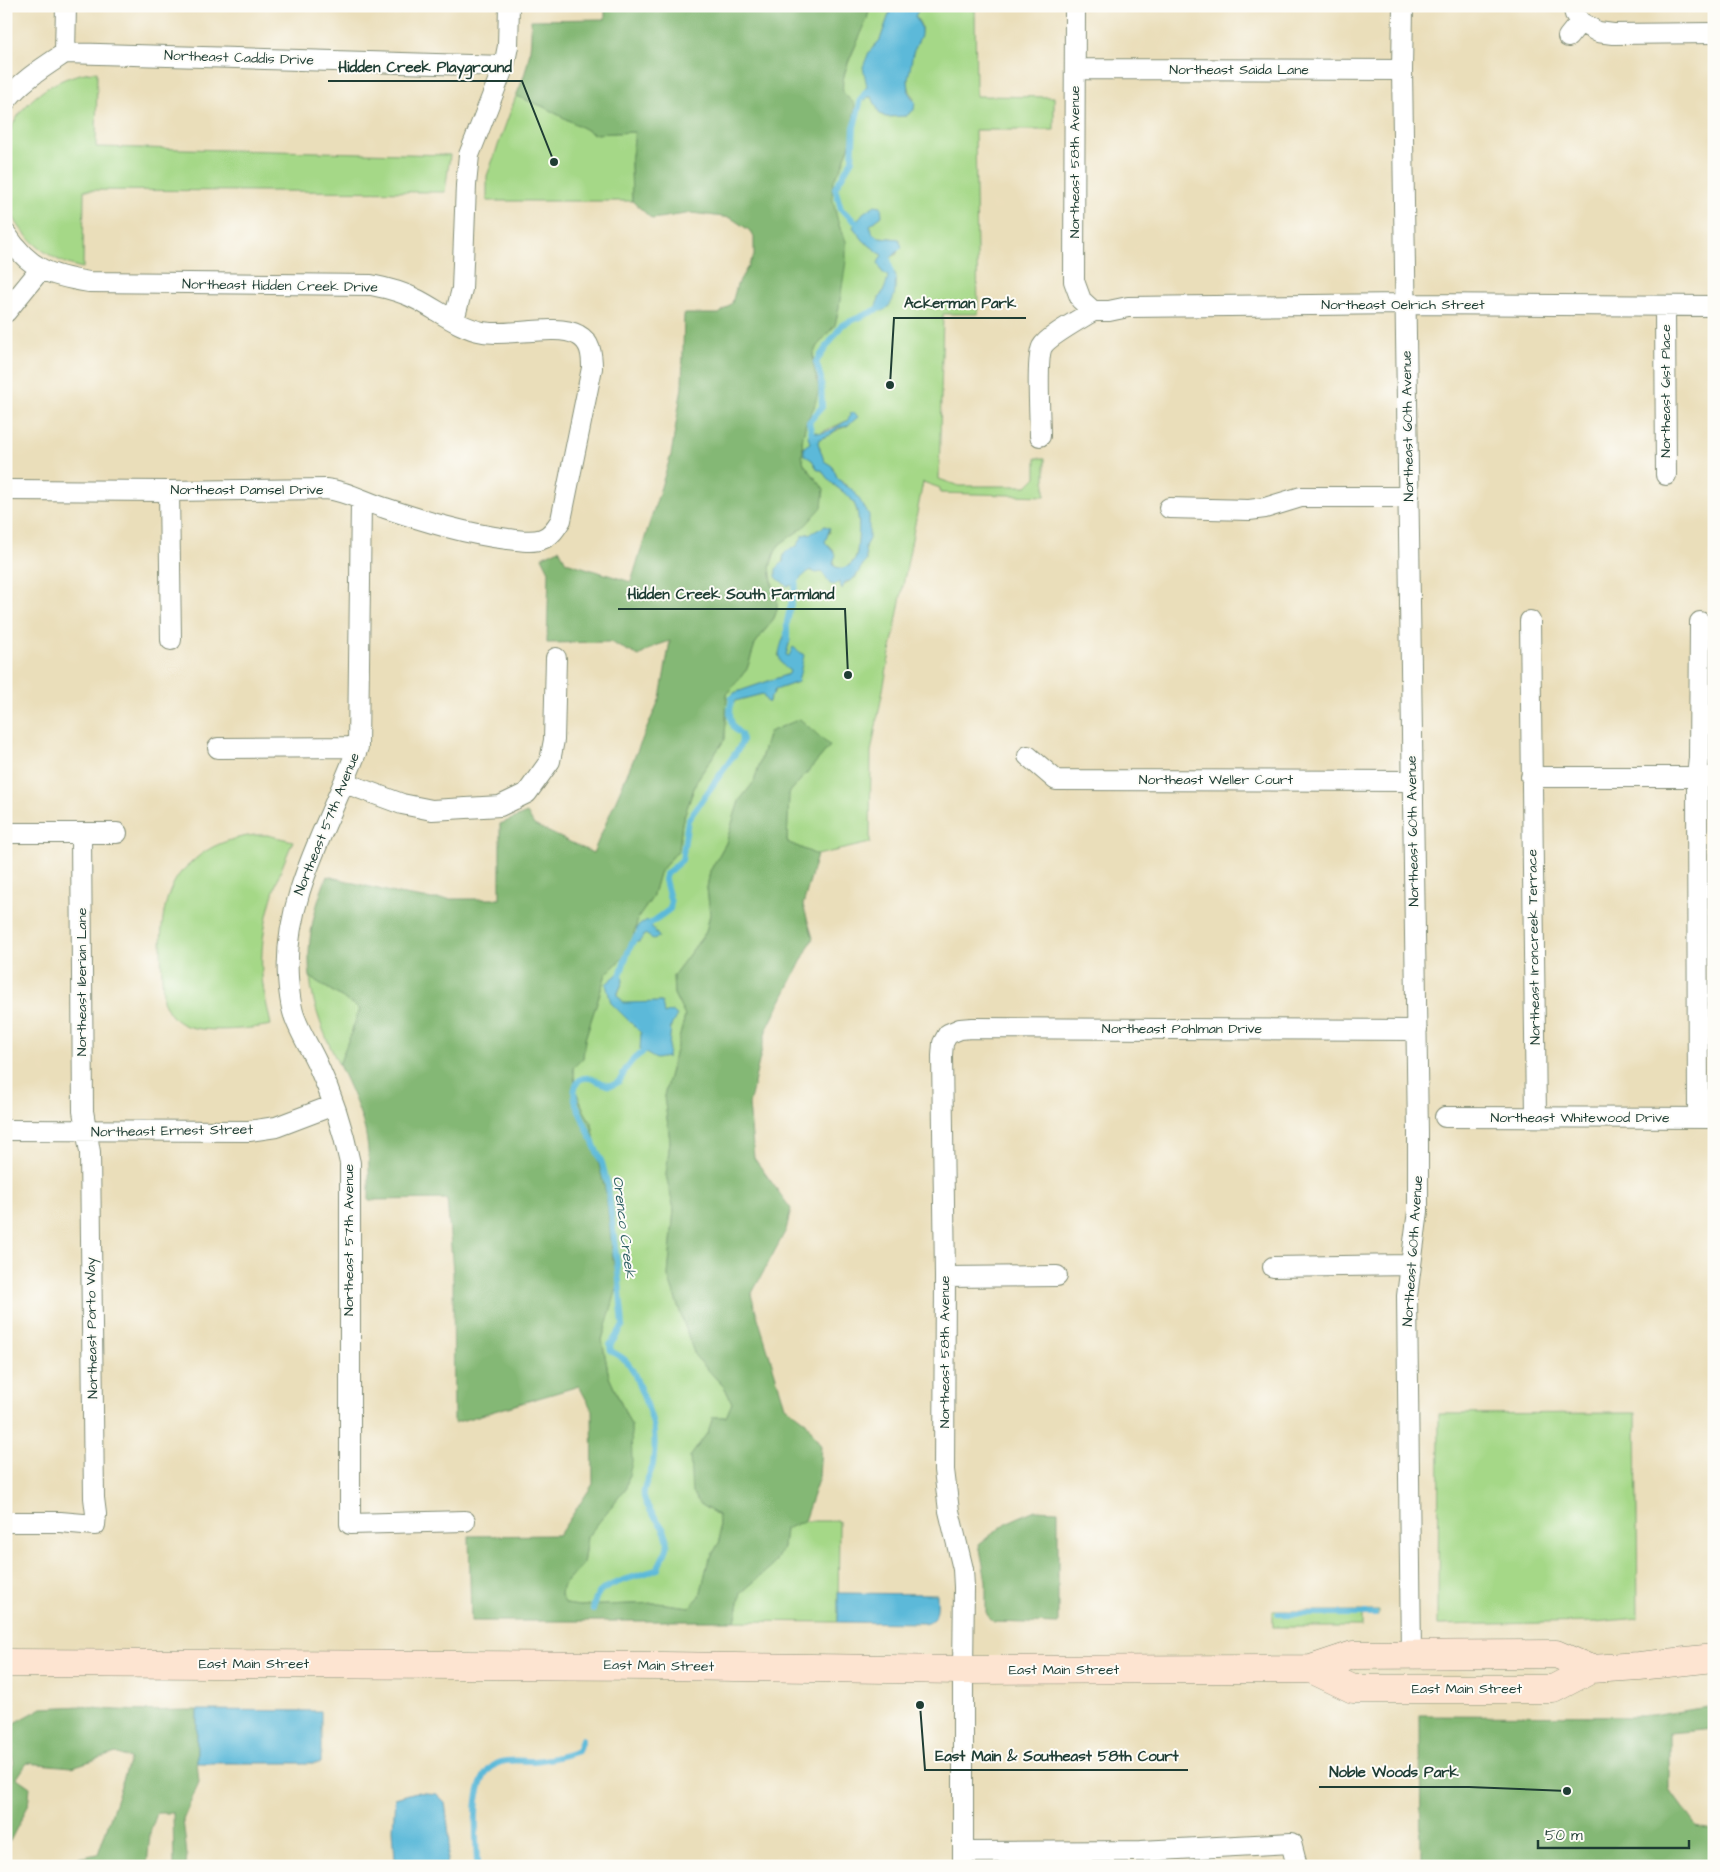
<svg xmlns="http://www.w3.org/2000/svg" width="1720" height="1872" viewBox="0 0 1720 1872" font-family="'Architects Daughter',sans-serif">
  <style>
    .green { fill: #a5d887; stroke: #628a5e; fill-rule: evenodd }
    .forest { fill: #84b874; stroke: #527a54 }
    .water { fill: #5bb9d9; stroke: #3d7b86 }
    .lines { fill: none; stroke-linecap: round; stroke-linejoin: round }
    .stream { stroke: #5bb9d9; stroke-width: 6 }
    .street-casing { stroke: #848e77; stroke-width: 22 }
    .secondary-casing { stroke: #848e77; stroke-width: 29 }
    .street { stroke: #fff; stroke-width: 20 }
    .secondary { stroke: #fde4d1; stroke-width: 28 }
    .labels { text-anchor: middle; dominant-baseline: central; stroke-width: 4; stroke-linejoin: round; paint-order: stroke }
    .street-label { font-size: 14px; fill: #1f3d34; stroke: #fdfcf7 }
    .water-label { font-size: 15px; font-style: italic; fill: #316266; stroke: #fdfcf7 }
    .leader { fill: none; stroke: #1f3d34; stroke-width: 2 }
    .callout-dot { fill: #1f3d34; stroke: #fdfcf7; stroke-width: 2 }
    .callout-label { font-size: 15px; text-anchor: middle; font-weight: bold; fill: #1f3d34; stroke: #fdfcf7; stroke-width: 4; stroke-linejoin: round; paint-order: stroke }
  </style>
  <rect width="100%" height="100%" fill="#fdfcf7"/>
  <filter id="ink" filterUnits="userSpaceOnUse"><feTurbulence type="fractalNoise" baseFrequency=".02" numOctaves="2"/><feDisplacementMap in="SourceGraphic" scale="10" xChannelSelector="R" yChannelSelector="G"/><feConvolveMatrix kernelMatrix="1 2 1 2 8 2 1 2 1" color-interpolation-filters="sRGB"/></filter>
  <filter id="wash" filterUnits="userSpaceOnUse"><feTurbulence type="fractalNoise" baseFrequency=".0096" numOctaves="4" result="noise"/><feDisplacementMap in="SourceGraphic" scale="20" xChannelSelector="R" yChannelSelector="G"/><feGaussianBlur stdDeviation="1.12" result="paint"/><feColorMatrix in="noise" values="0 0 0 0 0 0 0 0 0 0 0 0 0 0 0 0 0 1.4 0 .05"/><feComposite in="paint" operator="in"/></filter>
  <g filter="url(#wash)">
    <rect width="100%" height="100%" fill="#eadeba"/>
    <!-- green -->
    <path class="green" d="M870,6H892L880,40L869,52L867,97H872L880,114L886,117L906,116L914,98C904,87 909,66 913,53C915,44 923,36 921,26C920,23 917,19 915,16L918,9L925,6H975L976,96L1054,97V130H975L978,314H943L939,479L959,486H1027L1036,477V458H1045V496L940,493V488L923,482L871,752L870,843L817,855L787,842L789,793L830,746L769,732L754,782L739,801L726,843L710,871L707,888L710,914L706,932L673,976L674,994L685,1016L664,1096L670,1141L666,1175L674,1209L668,1276L695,1356L725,1388L732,1403L726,1417H713L708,1432L690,1457L701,1505L718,1515L720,1541L708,1562L700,1596L690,1607L657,1603L579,1606L566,1604L561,1596L562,1587L583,1564L587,1537L626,1488L631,1425L609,1377L602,1340L619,1281L613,1260L606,1194L598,1161L592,1124L584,1111L576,1091L573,1068L583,1058L585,1039L606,974L627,953L631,945L638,918L652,898L659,873L679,849L682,822L697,780L725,739L727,694L747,669L755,644L774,618L777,610L770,567L776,549L780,544L804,527L824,489L804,464L802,455L803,450L802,441L806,422L814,407L818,380L814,372L813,354L817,346L835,325L839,307L843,233C835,220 829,196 833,181C837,168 847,156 851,142C853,131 853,116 854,104C851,101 845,97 843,93C836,78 867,28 870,6ZM882,216L870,225L873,234L879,237L899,239L897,254L891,257L885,264L889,271L888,308L878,299L887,286L888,276L882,255L864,241L853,227ZM848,420L847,426C837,429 830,435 819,439L818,443L824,461L832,466L837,477L849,488L869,539L865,546L866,561L861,566L856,577L843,585L822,572L810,570L787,586L779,578L784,554L787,551L797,546L806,534H812L825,526L830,532L825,538V542L834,551V566L842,569C854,564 856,559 858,545C859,528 862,507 846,494C836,487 828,481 822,470H818L812,460L805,455L810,444V439C819,432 837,426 848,420ZM790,640L786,655L789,657L798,682L775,690L768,703L762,694L735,701L734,693L789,674L790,671L778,655ZM623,981L617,996L624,1004L661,1002L664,1014L671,1026L667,1057L641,1050V1033L611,1003Z
      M92,72H97L96,147L450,155L445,192L84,190L83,268C49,262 16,234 7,201C4,191 6,180 6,170C6,159 5,147 8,136C20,101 56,76 92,72Z
      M516,96L542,106L594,134L635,132L631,163L632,201H487V176Z
      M255,835H267L293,841C274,884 259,928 262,976C263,992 268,1009 271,1025C251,1029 200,1034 182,1024C172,1019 167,1010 163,1000C162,960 154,906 181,872C184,869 189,865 192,862C210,845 231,838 255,835Z
      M310,977L360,1009L339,1065C325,1037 313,1009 310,977Z
      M1636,1413L1638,1618L1596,1622L1438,1625L1439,1414Z
      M804,1521H839L838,1622L735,1621L741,1593L774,1564L783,1547L785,1529Z
      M1273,1611H1378V1616H1362V1627H1273Z"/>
    <!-- forest -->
    <path class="forest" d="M605,6H870C866,35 839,65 843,93L855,104L851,141L842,166L834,180L832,189L833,201L839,226L846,241V261L839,307L835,325L817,346L813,354V363L819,389L814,407L806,422L802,441L803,450L802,455L804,464L824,489L822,507L804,527L780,544L776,549L770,567L772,585L777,591V610L774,618L755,644L747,669L727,694L725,739L697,780L682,822L679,849L659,873L652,898L638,918L631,945L627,954L606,974L585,1039L583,1058L573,1068L576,1091L584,1111L592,1124L598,1161L606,1194L613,1260L619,1281L602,1340L609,1377L631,1425L632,1462L626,1488L587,1537L583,1564L562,1587L561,1596L566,1604L579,1606L657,1603L690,1607L700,1596L708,1562L720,1541L718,1515L701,1505L692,1493L690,1457L708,1432L713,1417H726L732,1403L725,1388L695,1356L668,1276L674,1209L666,1175L670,1141L664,1096L685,1016L674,994L673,976L706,932L710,914L707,888L710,871L726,843L739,801L754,782L769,732L800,719L830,746L789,793L787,842L817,855L803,905L813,938L766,1031L749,1105L754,1158L791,1209L786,1230L751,1295L785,1406L806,1422L821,1446L819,1477L804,1521L785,1529L783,1547L774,1564L741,1593L735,1621H471L469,1536L559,1535L593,1484L592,1410L579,1386L454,1423L453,1272L447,1199L369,1200C369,1177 370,1153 365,1130C359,1107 349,1086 339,1065L360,1009L310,977C306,941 314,909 327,876L398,894L430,899H500V824L527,813L534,825L593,853L660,698L670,641L655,646L639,656L610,642L547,643L549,571L542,557L559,549L566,562L631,582L671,455L682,387L684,314H719L732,303L737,285L754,256V237L749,230L731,218L692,213L652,219L632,201L631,163L635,132L594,134L542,106L516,96C528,69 532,50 531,20L605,19Z
      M1035,1510L1058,1511V1624L994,1622L989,1618L986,1612V1581L979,1544L1008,1522Z
      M82,1706C117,1713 161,1710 197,1710V1763L199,1782L183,1820L187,1855L186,1866H174L173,1813H157L150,1833L147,1866H57V1862L98,1854L130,1759L116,1753L72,1767L27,1763L17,1778L30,1787L28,1806L10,1841L6,1843V1776L14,1763L6,1735L13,1724L42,1708Z
      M1714,1706V1729L1669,1733V1789L1696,1826L1714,1829V1866H1421L1420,1715L1652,1716Z"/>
    <!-- water -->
    <path class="water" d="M892,6H899L910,10L912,6H925L919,9L915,16L921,27V35L913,53L908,80L909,93L915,102L914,110L906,116L886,117L880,114L872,97H867L865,101L861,95L867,86L863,67L869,52L880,40Z
      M875,205L881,206L882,216L870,225L873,234L879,237L899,239L902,247L886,263L889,271L895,273C896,287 896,305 882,311L875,309C878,297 887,289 888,276L882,272L878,263L882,255L864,241L853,227L863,213Z
      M854,412L858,417L847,426L838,428L830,435L819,439L818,443L824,461L832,466L837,477L843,484L854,491L869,515V539L865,546L866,561C858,569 858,580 845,582L842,589L839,582L834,585L830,584L822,572L816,573L810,570L793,585L787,586L776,577V569L783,562L784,554L787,551L797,546L803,535L812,533L825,526L830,528L825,542L836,555L833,562L834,566C840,570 846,568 851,564C858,559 857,550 858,542C859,526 861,506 847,495C837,487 828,482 822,470H818L812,460L804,455V447L810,443L808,436L812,430C823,438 837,426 848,420L851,413Z
      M786,630L790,640L786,655L789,656L793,647L804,655L798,682L775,690L768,703L762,694L735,701L733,704L729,699L734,693L789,674L790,671C772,660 781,647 786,630Z
      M647,920L659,937L653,939L645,934L639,942H636L637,927Z
      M621,971L623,981L617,995L624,1003L662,1002L664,1014L672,1011L677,1015L671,1026L668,1057L656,1059L640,1050L641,1033L611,1003L606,984Z
      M838,1593L937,1594C937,1605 940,1620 925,1623L838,1622Z
      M197,1710L321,1711V1763H197Z
      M416,1792L437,1794L445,1802L450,1842L446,1865C429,1868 411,1865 395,1859L393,1829L395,1798Z"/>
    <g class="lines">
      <!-- stream -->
      <path class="stream" d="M861,227L841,209L835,188L852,160L854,127L861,99L866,92
        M887,252L892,279
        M813,439L809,422L822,407L821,378L816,362L842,325L885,306
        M787,641V622L798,574
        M619,979C624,964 628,946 639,933C648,924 660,917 670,909L671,903L665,880L666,874L682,860L688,820L739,748L742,741L741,734C728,726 729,712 732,698L735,697
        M593,1610C594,1604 595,1596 600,1592C613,1581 642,1575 658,1569C660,1561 665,1555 667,1548C672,1528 647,1515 644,1497C642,1485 651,1475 653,1464C658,1430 652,1416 639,1386C636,1378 633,1368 627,1362C623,1357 616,1354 611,1351L610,1345L623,1326L619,1281L608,1186L602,1163L576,1104C573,1094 573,1076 589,1078C599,1079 608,1091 618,1082C623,1078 624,1070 628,1066C633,1058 641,1053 649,1048
        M1278,1614H1375
        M477,1866C477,1837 466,1766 506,1761C515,1760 524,1761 533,1761C548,1760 564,1756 578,1751L582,1739"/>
    </g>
  </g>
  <g filter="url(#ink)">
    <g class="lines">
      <defs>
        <path id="street" d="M1075,6L1074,281L1081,300L1093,311
          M1403,6L1402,70L1418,1133V1211L1407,1296L1411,1655
          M1580,22L1598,32L1613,34L1714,33
          M1568,37L1580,22L1575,14L1573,6
          M65,53L504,66
          M1075,69L1402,70
          M6,101C21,81 44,67 65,53L66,6
          M6,234C29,269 50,276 89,282L371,285C387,288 403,292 418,300C439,311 460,328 483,332C508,337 557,323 578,335C591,342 592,355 592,368L561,520C556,528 551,536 542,539C532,543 519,540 508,539C466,534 424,521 385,508C365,502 347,491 326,489L169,491L6,490
          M1665,306L1666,475
          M1093,311H1109L1128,307L1405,304L1714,306
          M6,312L40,270
          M454,320L462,289L466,185L469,155L504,66L508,46L509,6
          M1040,436C1040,418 1036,360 1042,347C1047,337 1082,318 1093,311
          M169,491L171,640
          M361,500L358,747C331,822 283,895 288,977C289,990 290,1006 295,1018C301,1034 310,1048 317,1063C332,1095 343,1129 350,1163V1524L465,1521
          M1169,508L1249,510L1265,508L1301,497H1409
          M1530,621L1536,1117
          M218,748L358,747
          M1028,756L1056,780L1412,781
          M1531,777H1714
          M345,783L402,804L432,810L500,806L527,793L550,761L554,740L556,658
          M6,833H117
          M1445,1117L1714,1118
          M1698,1118L1697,777L1699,758L1700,622
          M6,1130L249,1131L276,1127L334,1105
          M1273,1267L1410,1265
          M945,1277L1057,1276
          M6,1522H60L95,1525L96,1514L94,1498L90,1152L83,1111L81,833
          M963,1852L1141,1851L1291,1843L1297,1866
          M963,1866V1670L964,1587L963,1569L949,1511L944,1470L945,1277L942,1056L943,1043L948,1034L960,1029L972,1028L1417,1030"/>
        <path id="secondary" d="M6,1663L664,1666L963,1670L1311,1669L1353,1655L1556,1654L1591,1669
          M1311,1669L1353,1689H1553L1591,1669L1639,1666L1714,1658"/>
      </defs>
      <!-- street casing -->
      <use href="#street" class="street-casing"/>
      <!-- secondary casing -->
      <use href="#secondary" class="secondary-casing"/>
      <!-- street -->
      <use href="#street" class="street"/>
      <!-- secondary -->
      <use href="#secondary" class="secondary"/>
    </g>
  </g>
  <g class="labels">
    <!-- street labels -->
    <g class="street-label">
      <text transform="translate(239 58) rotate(2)">Northeast Caddis Drive</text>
      <text x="1239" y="70">Northeast Saida Lane</text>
      <text transform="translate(1075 162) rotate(-90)">Northeast 58th Avenue</text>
      <text transform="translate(280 286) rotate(1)">Northeast Hidden Creek Drive</text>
      <text x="1403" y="305">Northeast Oelrich Street</text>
      <text transform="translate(1666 391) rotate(-90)">Northeast 61st Place</text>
      <text transform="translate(1408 426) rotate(-91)">Northeast 60th Avenue</text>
      <text x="247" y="490">Northeast Damsel Drive</text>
      <text x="1216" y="780">Northeast Weller Court</text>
      <text transform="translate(327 824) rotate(-68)">Northeast 57th Avenue</text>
      <text transform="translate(1413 831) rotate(-91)">Northeast 60th Avenue</text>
      <text transform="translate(1534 947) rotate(-91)">Northeast Ironcreek Terrace</text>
      <text transform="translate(82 982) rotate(-90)">Northeast Iberian Lane</text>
      <text x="1182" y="1029">Northeast Pohlman Drive</text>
      <text x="1580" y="1118">Northeast Whitewood Drive</text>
      <text transform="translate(172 1131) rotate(-1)">Northeast Ernest Street</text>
      <text transform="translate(349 1240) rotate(-90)">Northeast 57th Avenue</text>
      <text transform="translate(1413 1251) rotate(-86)">Northeast 60th Avenue</text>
      <text transform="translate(92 1328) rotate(-91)">Northeast Porto Way</text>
      <text transform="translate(945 1352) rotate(-90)">Northeast 58th Avenue</text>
      <text x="254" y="1664">East Main Street</text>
      <text transform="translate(659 1666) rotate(1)">East Main Street</text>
      <text x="1064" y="1670">East Main Street</text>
      <text x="1467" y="1689">East Main Street</text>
    </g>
    <!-- water labels -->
    <g class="water-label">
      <text transform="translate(624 1227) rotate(83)">Orenco Creek</text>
    </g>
  </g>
  <!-- callouts -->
  <path class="leader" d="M554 162L522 81H328M890 385L894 318H1026M848 675L845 609H618M920 1705L925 1770H1188M1567 1791L1469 1787H1319"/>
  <g class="callout-dot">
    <circle cx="554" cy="162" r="5"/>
    <circle cx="890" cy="385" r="5"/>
    <circle cx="848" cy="675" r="5"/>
    <circle cx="920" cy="1705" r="5"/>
    <circle cx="1567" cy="1791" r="5"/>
  </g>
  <g class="callout-label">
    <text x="425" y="72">Hidden Creek Playground</text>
    <text x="960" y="308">Ackerman Park</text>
    <text x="731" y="599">Hidden Creek South Farmland</text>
    <text x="1057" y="1761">East Main &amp; Southeast 58th Court</text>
    <text x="1394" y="1777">Noble Woods Park</text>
  </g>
  <!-- margin -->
  <rect width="1720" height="1872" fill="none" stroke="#fdfcf7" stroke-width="25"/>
  <!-- scale -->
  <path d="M1538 1840v8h151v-8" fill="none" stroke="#1f3d34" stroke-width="2.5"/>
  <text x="1545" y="1840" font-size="15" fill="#1f3d34" stroke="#fdfcf7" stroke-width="4" paint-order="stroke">50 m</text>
</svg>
